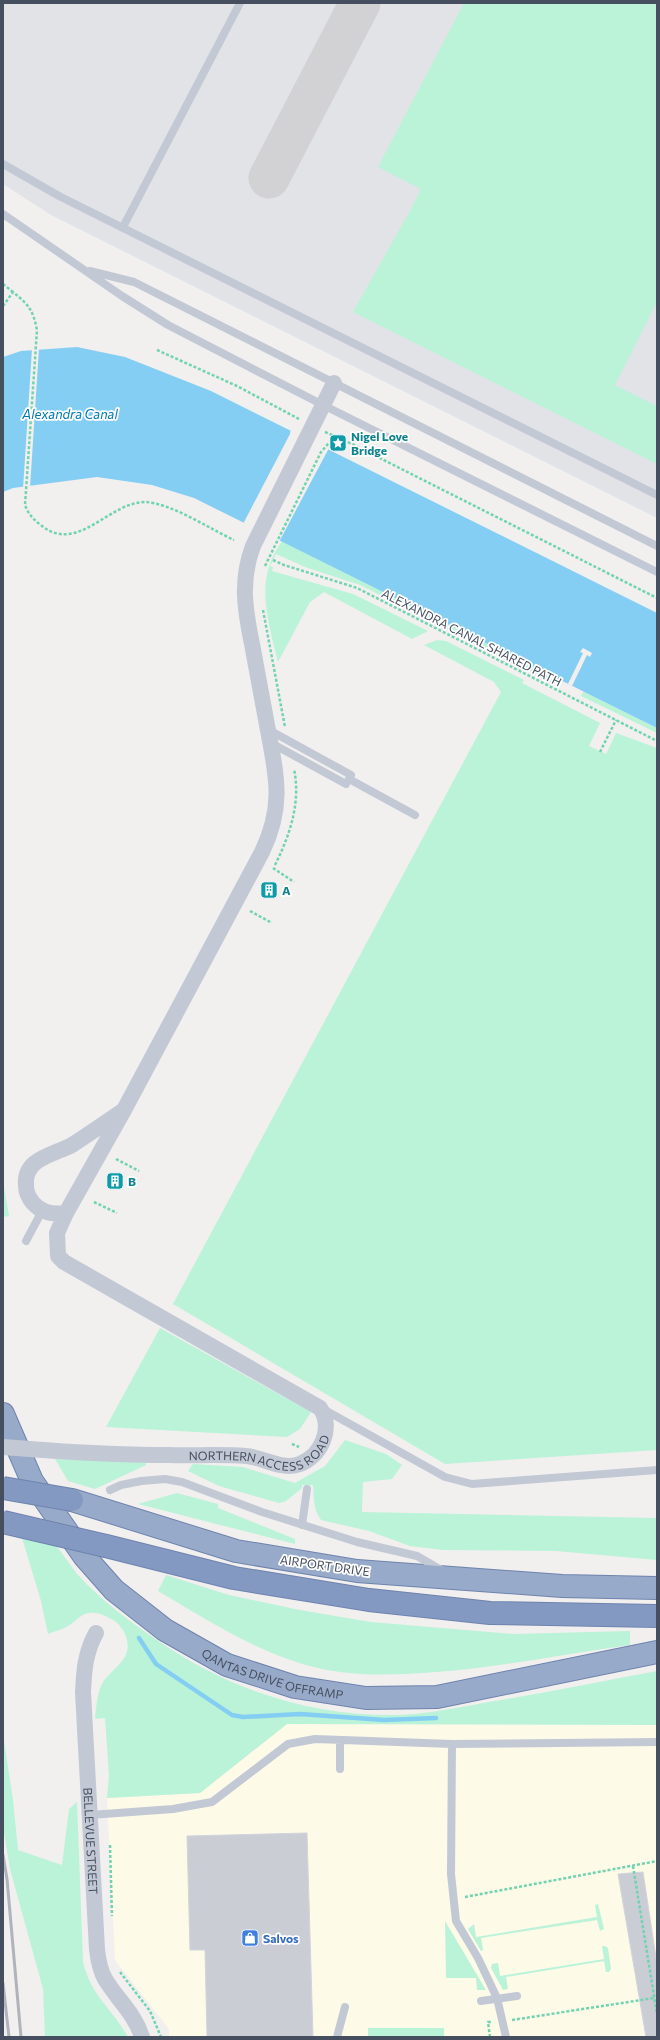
<svg xmlns="http://www.w3.org/2000/svg" width="660" height="2040" viewBox="0 0 660 2040" font-family="Commissioner,sans-serif">
  <style>
    .commercial { fill: #fdfae8 }
    .airport { fill: #e1e3e7 }
    .green { fill: #baf3d8 }
    .water { fill: #84cef4 }
    .pier { fill: #f2efef }
    .lines { fill: none; stroke-linecap: round; stroke-linejoin: round }
    .stream { stroke: #84cef4; stroke-width: 4.5 }
    .taxiway { stroke: #d2d1d4; stroke-width: 41 }
    .building { fill: #cbcdd5; stroke: #d3d4db }
    .trunk-casing { stroke: #6e84ae; stroke-width: 24 }
    .motorway-casing { stroke: #6e84ae; stroke-width: 24 }
    .path { stroke: #6fd4af; stroke-width: 2.5; stroke-dasharray: 3 2; stroke-linecap: butt }
    .service { stroke: #c2c9d5; stroke-width: 8 }
    .minor { stroke: #c2c9d5; stroke-width: 16 }
    .trunk { stroke: #98aac9; stroke-width: 22 }
    .motorway { stroke: #8399c2; stroke-width: 22 }
    .rail { stroke: #b1b3ba; stroke-width: 3 }
    .motorway-bridge-casing { stroke: #6e84ae; stroke-width: 24; stroke-linecap: butt }
    .minor-bridge { stroke: #c2c9d5; stroke-width: 16 }
    .motorway-bridge { stroke: #8399c2; stroke-width: 22 }
    .labels { text-anchor: middle; dominant-baseline: central; stroke-width: 3.5; stroke-linejoin: round; paint-order: stroke }
    .culture-label { font-size: 12px; font-weight: bold; fill: #0d838f; stroke: #fff; text-anchor: start }
    .street-label { font-size: 12px; fill: #464f5f; stroke: #fff }
    .shop-label { font-size: 12px; font-weight: bold; fill: #366cbe; stroke: #fff; text-anchor: start }
    .water-label { font-size: 13px; font-style: italic; fill: #0079b7; stroke: #fff }
  </style>
  <rect width="100%" height="100%" fill="#f2efef"/>
  <!-- commercial -->
  <path class="commercial" d="M287,1724L657,1725V2037H169V2029L115,1960L107,1798L200,1793Z"/>
  <!-- airport -->
  <path class="airport" d="M3,3H657V518L51,215L3,184Z"/>
  <!-- green -->
  <path class="green" d="M464,3H657V302L615,385L657,406V464L353,312L411,209L421,189L378,167Z
    M283,540L548,674L546,679L360,585L305,567L276,554L270,566L273,567L272,571L353,594L428,631L412,639L324,592L310,602L278,662C268,619 253,579 283,540Z
    M437,640L446,641L524,680L522,683L600,723L589,746L606,754L616,733L657,748V1450L445,1464L173,1304L501,692L494,682L424,645Z
    M584,691L657,728V733L581,696Z
    M3,1181L9,1216L3,1217Z
    M160,1328L311,1412L300,1429L287,1437L106,1427Z
    M345,1440L386,1454L402,1465L392,1479L363,1482L362,1512L657,1518V1560L556,1551L443,1550L410,1546L369,1531L321,1520C313,1509 314,1498 313,1485H302V1488L286,1501L279,1503L219,1486L188,1471L193,1464L243,1467L295,1483L325,1466Z
    M55,1459L146,1462V1465L95,1489L68,1481Z
    M177,1493L218,1504V1508L295,1539V1544L138,1504Z
    M20,1531C28,1533 42,1534 50,1539C55,1542 72,1568 78,1575C101,1600 129,1621 157,1640C226,1688 306,1715 390,1715C425,1715 460,1707 495,1701C549,1692 603,1681 657,1671V1725L287,1724L200,1793L107,1798L109,1775L105,1718L95,1719C96,1708 97,1696 101,1686C110,1667 136,1661 125,1634C122,1628 118,1622 111,1619C103,1614 94,1611 85,1614C78,1617 74,1623 68,1626C62,1630 54,1631 48,1634L41,1601Z
    M166,1575L229,1595L300,1610L371,1622L514,1634L630,1631V1645C565,1654 501,1667 436,1672C397,1675 357,1677 318,1668C261,1655 209,1621 158,1591Z
    M3,1734L13,1800L18,1850L62,1865L69,1809L77,1802L83,1962C92,1998 112,2008 128,2037H45L43,1989L10,1869L3,1826Z
    M598,1904L604,1929L600,1931L597,1920L481,1938L483,1950L481,1951L468,1929L474,1924L476,1937L597,1917L595,1905Z
    M445,1921L486,1990H477L476,1978H446Z
    M602,1946H605L608,1948L611,1969L609,1972H606L604,1961L506,1977L508,1989L503,1990L491,1968L492,1964L498,1963L500,1976L604,1959Z
    M368,2028H444V2037H368Z"/>
  <!-- water -->
  <path class="water" d="M77,347L125,357L211,391L657,613V728L194,498L152,485L97,477L13,488L3,492V357L21,351Z"/>
  <!-- pier -->
  <path class="pier" d="M39,348L30,488L23,489L32,349Z
    M291,428L329,448L279,542L243,524L290,434Z
    M583,648L592,653L590,657L587,655L572,686L568,684L583,653L580,652Z"/>
  <g class="lines">
    <!-- stream -->
    <path class="stream" d="M139,1638L156,1664L232,1715L243,1717L300,1714L384,1720L436,1718"/>
    <!-- taxiway -->
    <path class="taxiway" d="M269,178L360,3"/>
  </g>
  <!-- building -->
  <path class="building" d="M307,1833L313,2037H207L205,1950H190L187,1836Z
    M643,1872L657,1964V2037H646L618,1874Z"/>
  <g class="lines">
    <defs>
      <g id="trunk">
        <path id="s3" d="M3,1414L32,1481L84,1556L114,1590L165,1630L227,1665L295,1687L366,1698L437,1697L657,1652"/>
        <path d="M72,1500L236,1551L357,1571L562,1586L657,1588"/>
      </g>
      <path id="motorway" d="M106,1546L234,1578L369,1600L490,1613L657,1616"/>
    </defs>
    <!-- trunk casing -->
    <use href="#trunk" class="trunk-casing"/>
    <!-- motorway casing -->
    <use href="#motorway" class="motorway-casing"/>
    <!-- path -->
    <path class="path" d="M3,284L13,292
      M3,306L13,292C29,305 33,310 37,330L25,505C28,514 34,520 42,526C78,554 109,502 145,502C171,503 210,529 234,540
      M157,350L237,386L299,419
      M325,432L350,443L657,598
      M273,560L284,565L357,588L657,741
      M265,566L321,452L328,444L338,439
      M263,610L285,727
      M600,752L616,720
      M275,865C290,835 301,802 294,769
      M273,868L294,882
      M250,911L272,923
      M116,1159L139,1171
      M94,1202L117,1213
      M292,1444L299,1447
      M110,1845L112,1916
      M633,1866L657,2014
      M465,1897L657,1861
      M120,1972L150,2011L161,2037
      M512,2020L654,1998
      M490,2037L488,2022H491"/>
    <!-- service -->
    <path class="service" d="M3,164L59,196L657,495
      M3,214L122,296L168,325L323,405L657,572
      M123,227L240,3
      M90,271L134,282L657,546
      M269,730L351,775
      M271,743L346,784
      M349,779L415,815
      M26,1241L42,1211
      M323,1409L445,1477L472,1484L657,1470
      M110,1490L121,1485L141,1481L165,1479L182,1482L262,1512L357,1542L417,1556L443,1571
      M302,1525L307,1489
      M340,1740V1769
      M452,1744L451,1874L456,1921L478,1958L497,1998L506,2037
      M90,1815L173,1809L212,1802L288,1744L315,1739L452,1744L657,1742
      M481,2001L517,1996
      M337,2037L345,2007"/>
    <!-- minor -->
    <g class="minor">
      <path d="M66,1213C53,1215 42,1213 33,1203C29,1198 26,1192 26,1186C23,1158 54,1155 72,1145C89,1134 105,1123 121,1112"/>
      <path id="s1" d="M43,1450C85,1453 126,1455 168,1455C194,1456 220,1454 246,1456C263,1457 282,1471 300,1464C321,1456 334,1428 320,1408L64,1262L58,1256L57,1233L66,1213L124,1110L262,852C285,804 276,774 267,725C262,698 257,671 252,644C245,610 240,580 253,546L334,383"/>
      <path id="s2" d="M96,1633C85,1653 84,1671 83,1692L97,1949C98,1959 100,1970 105,1979C117,1999 135,2014 142,2037"/>
    </g>
    <!-- trunk -->
    <use href="#trunk" class="trunk"/>
    <!-- motorway -->
    <use href="#motorway" class="motorway"/>
    <!-- rail -->
    <path class="rail" d="M3,1855L7,1879L21,2037
      M3,1983L9,2037"/>
    <defs>
      <path id="motorway-bridge" d="M3,1488L72,1500
        M3,1522L106,1546"/>
    </defs>
    <!-- motorway-bridge casing -->
    <use href="#motorway-bridge" class="motorway-bridge-casing"/>
    <!-- minor-bridge -->
    <path class="minor-bridge" d="M3,1447L43,1450"/>
    <!-- motorway-bridge -->
    <use href="#motorway-bridge" class="motorway-bridge"/>
  </g>
  <!-- icons -->
  <defs>
    <symbol id="sight-square" viewBox="-11 -11 22 22"><rect x="-9" y="-9" width="18" height="18" rx="4" fill="#0f9aa8" stroke="#fff"/><path d="M0-6L1.8-2.2L6-1.7L2.9 1.2L3.7 5.4L0 3.3L-3.7 5.4L-2.9 1.2L-6-1.7L-1.8-2.2Z" fill="#fff"/></symbol>
    <symbol id="building-square" viewBox="-11 -11 22 22"><rect x="-9" y="-9" width="18" height="18" rx="4" fill="#0f9aa8" stroke="#fff"/><path d="M-4-6H4V6H1V3H-1V6H-4ZM-2.5-4.3h1.7v1.8h-1.7ZM.8-4.3h1.7v1.8H.8ZM-2.5-1h1.7V.8h-1.7ZM.8-1h1.7V.8H.8Z" fill="#fff"/></symbol>
    <symbol id="shop-square" viewBox="-11 -11 22 22"><rect x="-9" y="-9" width="18" height="18" rx="4" fill="#3f7fe0" stroke="#fff"/><path d="M-5-2.5h2.3a2.7 3.5 0 0 1 5.4 0H5L5.5 6h-11ZM-1.5-2.5h3a1.5 2.3 0 0 0-3 0Z" fill="#fff"/></symbol>
  </defs>
  <g fill-rule="evenodd">
    <use href="#sight-square" x="328" y="433" width="20" height="20"/>
    <use href="#building-square" x="259" y="880" width="20" height="20"/>
    <use href="#building-square" x="105" y="1171" width="20" height="20"/>
    <use href="#shop-square" x="240" y="1928" width="20" height="20"/>
  </g>
  <g class="labels">
    <!-- culture labels -->
    <g class="culture-label">
      <text x="351" y="436">Nigel Love<tspan x="351" dy="14">Bridge</tspan></text>
      <text x="282" y="890">A</text>
      <text x="128" y="1181">B</text>
    </g>
    <!-- street labels -->
    <g class="street-label">
      <text transform="translate(472 637) rotate(27)">ALEXANDRA CANAL SHARED PATH</text>
      <text stroke="none"><textPath href="#s1" startOffset="222">NORTHERN ACCESS ROAD</textPath></text>
      <text transform="translate(325 1565) rotate(8)">AIRPORT DRIVE</text>
      <text stroke="none"><textPath href="#s3" startOffset="392">QANTAS DRIVE OFFRAMP</textPath></text>
      <text stroke="none"><textPath href="#s2" startOffset="210">BELLEVUE STREET</textPath></text>
    </g>
    <!-- shop labels -->
    <g class="shop-label">
      <text x="263" y="1938">Salvos</text>
    </g>
    <!-- water labels -->
    <g class="water-label">
      <text x="70" y="414">Alexandra Canal</text>
    </g>
  </g>
  <!-- border -->
  <rect width="660" height="2040" fill="none" stroke="#464f5f" stroke-width="8"/>
</svg>
